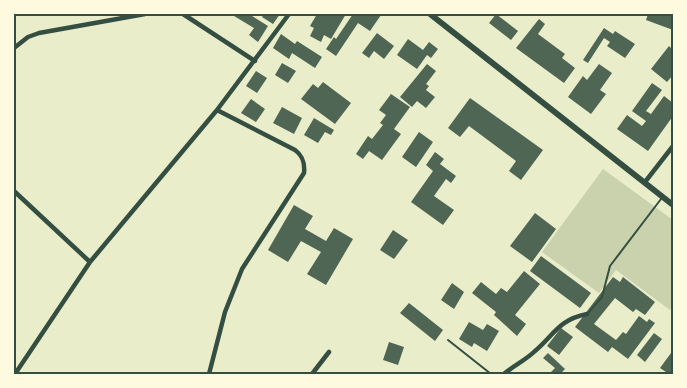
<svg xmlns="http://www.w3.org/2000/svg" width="687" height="388" viewBox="0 0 687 388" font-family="Roboto,sans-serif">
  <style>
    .green { fill: #cad2ad }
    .building { fill: #4f6655 }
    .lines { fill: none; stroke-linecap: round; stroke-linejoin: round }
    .service { stroke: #344e41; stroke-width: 2 }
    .minor { stroke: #344e41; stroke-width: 4.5 }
    .primary { stroke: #344e41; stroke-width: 6 }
    .neatline { fill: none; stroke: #344e41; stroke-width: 2 }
  </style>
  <rect width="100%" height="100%" fill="#e9edc9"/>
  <!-- green -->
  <path class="green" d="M603,169L673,220V305L670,310L616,270L599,293L542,252Z"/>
  <!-- building -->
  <path class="building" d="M236,14H249L268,26L258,42L249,35L254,28L234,16Z
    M264,14H280L273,24L262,17Z
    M317,14H346L331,39L324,35L321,42L310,36L314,28L310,26Z
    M353,14L381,15L370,31L358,23L336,56L326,49L334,37L336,39Z
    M496,14L518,31L511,40L489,23Z
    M648,14H667L673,16V30L646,20Z
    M539,19L545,24L538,34L565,54L562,58L575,68L564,83L516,48Z
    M604,28L613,34L615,31L635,44L625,58L607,46L610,42L604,38L588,63L583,60Z
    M377,33L394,46L384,59L374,51L369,58L362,53Z
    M281,34L295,44L297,41L322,57L315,68L292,53L289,59L273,48Z
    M408,39L423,50L429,42L438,49L431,58L427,55L417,69L397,55Z
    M669,46L673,50V75L667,82L651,69Z
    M282,63L296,71L288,83L275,75Z
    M427,64L436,71L426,84L429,86L426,90L435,97L426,108L417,101L412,107L400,97Z
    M599,64L612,73L600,90L606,94L591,114L568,97L583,76L587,80Z
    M256,71L267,78L257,93L246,86Z
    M323,82L351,103L335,124L301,99L313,84L318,88Z
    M652,83L662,90L646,111L651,114L664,96L673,103V116L648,151L617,129L627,115L642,126L646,121L632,111Z
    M391,94L410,107L394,129L401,134L382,160L369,151L363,159L356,154L368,136L372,139L383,125L380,123L386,115L379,110Z
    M470,98L543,150L521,180L509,171L516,161L469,126L460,137L448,128Z
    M251,99L265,109L256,122L241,113Z
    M282,107L302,118L294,134L273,123Z
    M314,118L334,130L331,135L325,132L318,143L304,135Z
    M419,132L433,142L416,167L402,157Z
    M435,152L444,159L440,164L456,176L451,183L446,179L434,196L454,210L443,225L411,202L433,171L426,165Z
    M294,205L313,216L305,229L326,241L334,228L353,239L326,285L307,274L321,252L301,241L288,262L268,250Z
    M535,213L556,229L532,262L510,246Z
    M393,230L408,240L394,259L380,250Z
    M541,256L591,293L580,308L530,271Z
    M524,271L540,284L515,315L526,324L517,336L494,315L496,312L472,293L481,282L496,294L501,288L507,292Z
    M613,277L620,282L623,277L655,302L645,315L636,309L633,312L615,298L594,324L616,340L623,332L626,334L639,316L647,322L649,319L655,323L628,359L612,347L608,352L575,327Z
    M452,283L464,292L454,309L441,300Z
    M409,303L443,330L435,341L400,313Z
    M469,322L483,330L487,324L499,331L487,351L474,343L472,347L459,339Z
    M561,328L573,337L559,355L547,346Z
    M654,333L662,339L645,362L637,355Z
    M389,342L404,347L398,365L383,360Z
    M548,353L565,369L562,372L564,374L551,372L555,368L543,358Z
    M671,353L673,355V374H669L660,368Z"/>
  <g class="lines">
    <!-- service -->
    <path class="service" d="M588,313L602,297L610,266L661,199
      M448,340L491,374"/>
    <!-- minor -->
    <path class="minor" d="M183,14L255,61
      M14,48L28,37L39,33L145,14
      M645,182L673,146
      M14,191L90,262
      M15,374L90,262L217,110L289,14
      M209,374L225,312L242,269L304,173C305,163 303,156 295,150L217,110
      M312,374L329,352
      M504,374C513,366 526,360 535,351C555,334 558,320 587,314"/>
    <!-- primary -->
    <path class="primary" d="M430,14L673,205"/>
  </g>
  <!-- border -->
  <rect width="687" height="388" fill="none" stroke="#fefae0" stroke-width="30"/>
  <rect x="15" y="15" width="657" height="358" class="neatline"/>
</svg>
